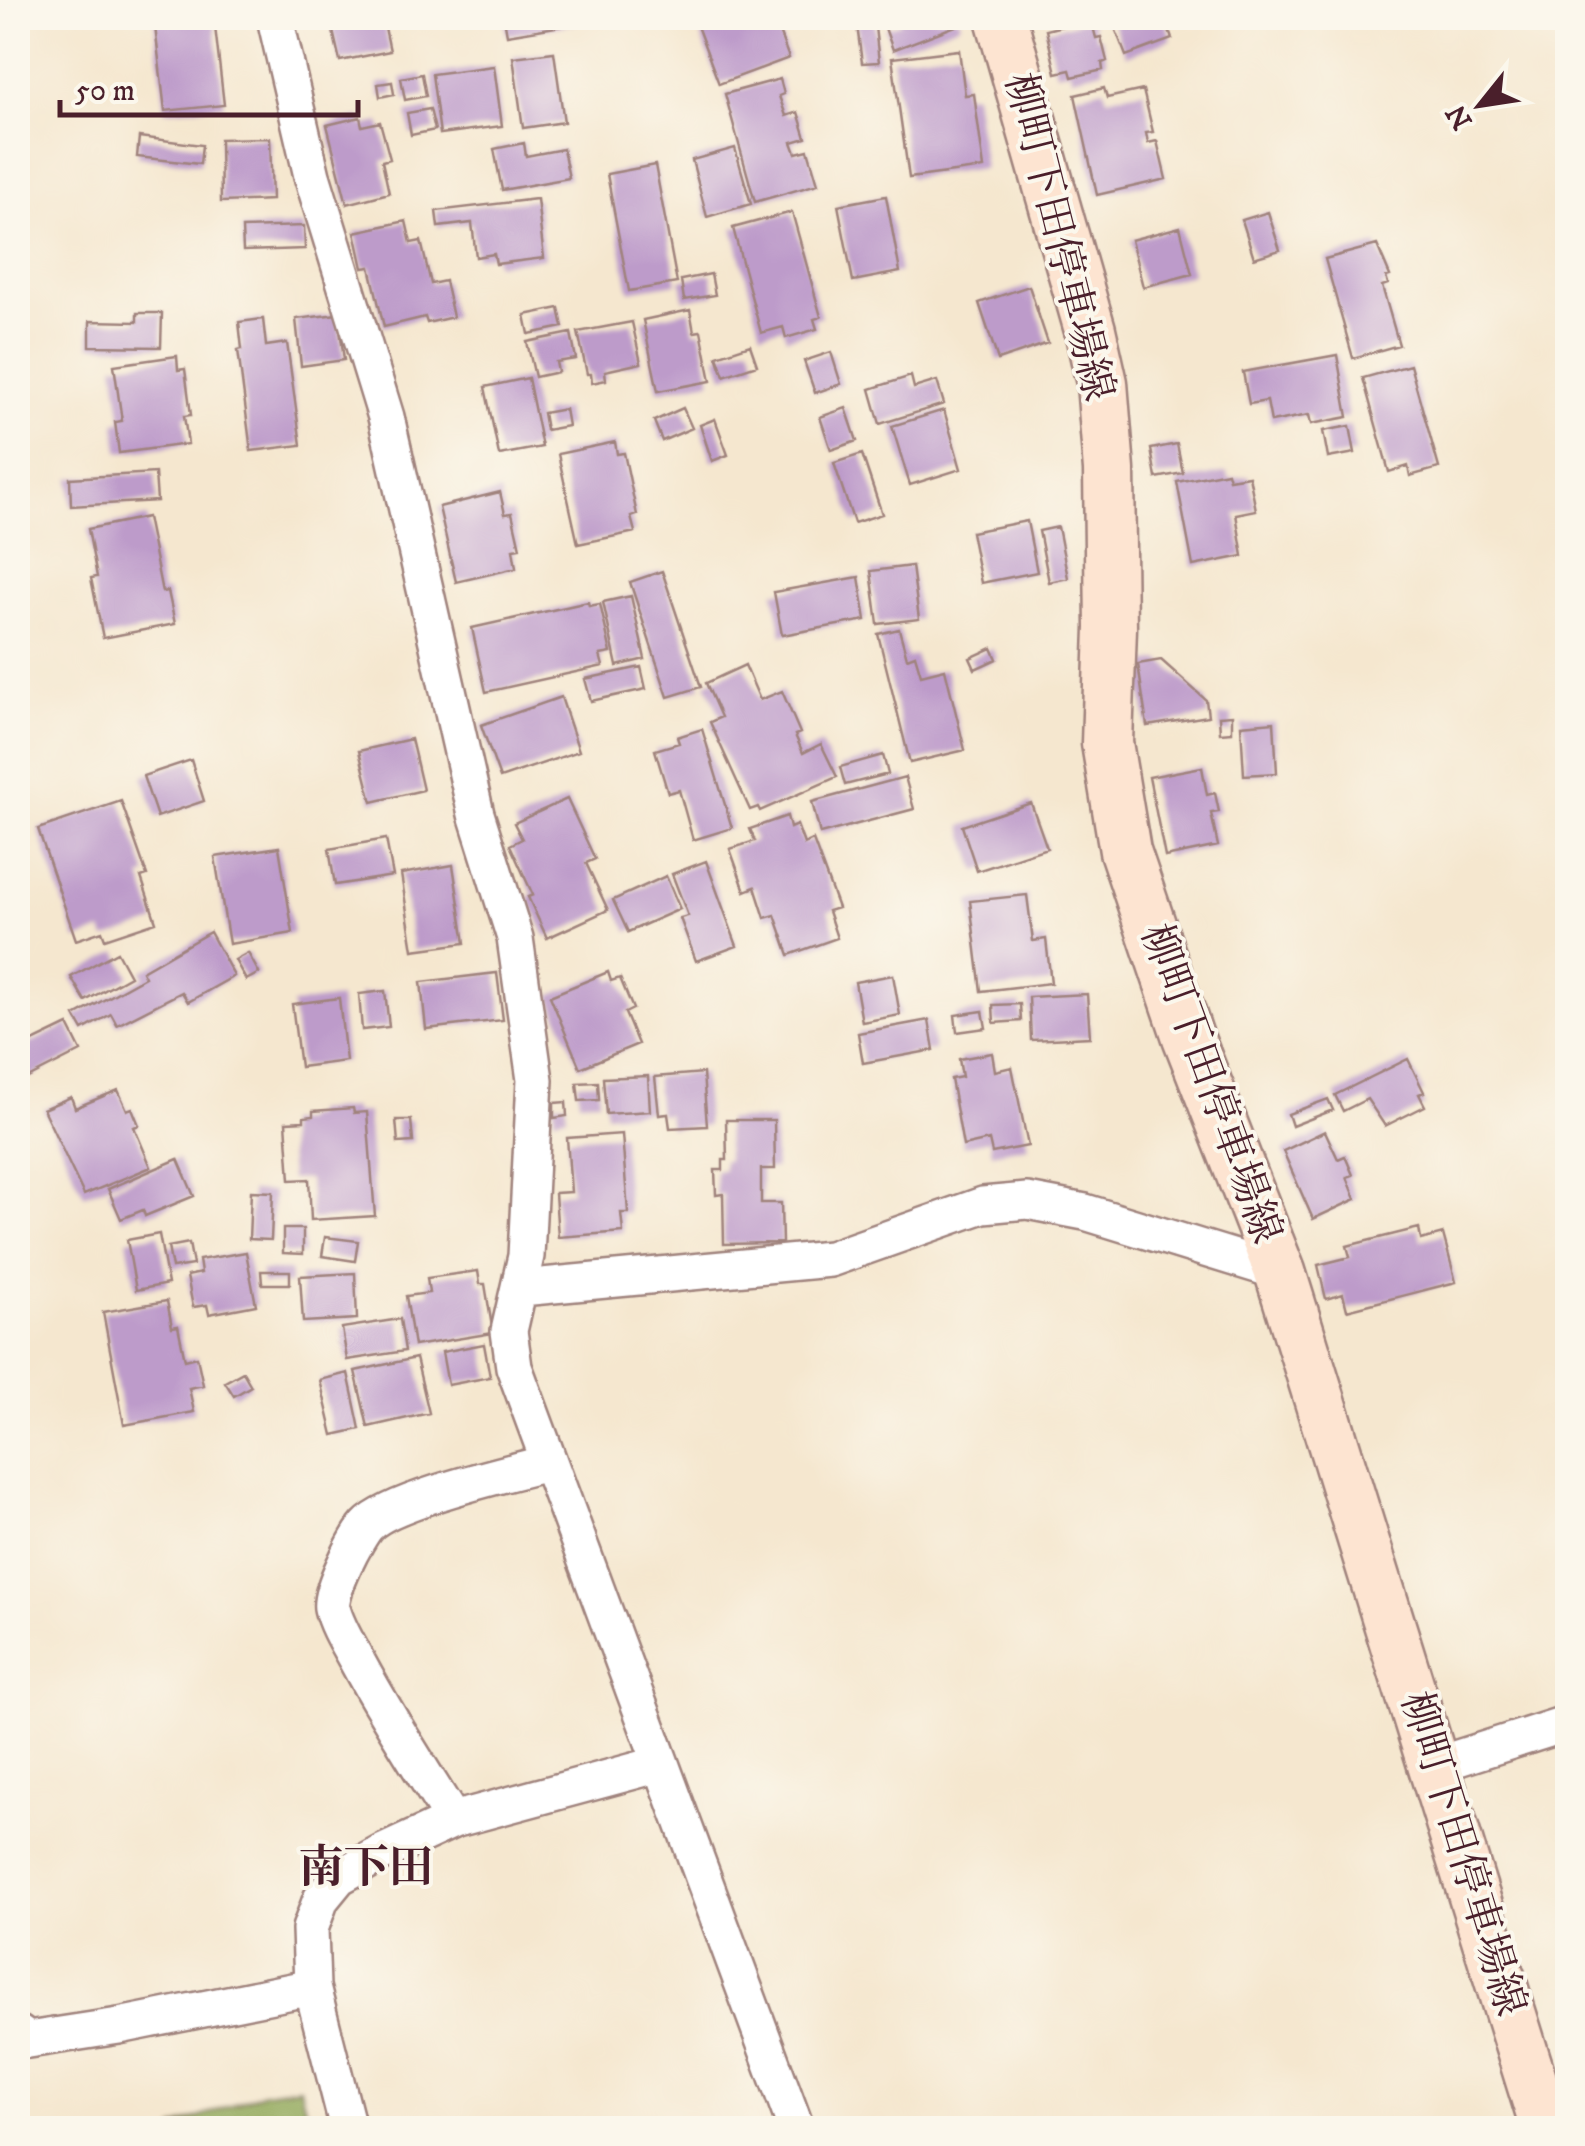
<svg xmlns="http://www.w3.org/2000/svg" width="1585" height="2146" viewBox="0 0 1585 2146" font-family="'IM FELL DW Pica','Noto Serif JP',serif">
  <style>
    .forest { fill: #90a759; stroke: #6d6342; stroke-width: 2.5 }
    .building { fill: #bd9bca }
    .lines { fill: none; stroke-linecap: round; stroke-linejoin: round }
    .street-casing { stroke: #a0837d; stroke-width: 40 }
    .secondary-casing { stroke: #a0837d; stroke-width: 55 }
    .street { stroke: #fff; stroke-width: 35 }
    .secondary { stroke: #fde4d1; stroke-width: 50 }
    .labels { text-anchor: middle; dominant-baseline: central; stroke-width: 8; stroke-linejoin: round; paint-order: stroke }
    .street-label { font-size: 42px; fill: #4a1f2b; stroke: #fbf7ec }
    .neighbourhood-label { font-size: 45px; font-weight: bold; fill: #4a1f2b; stroke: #fbf7ec }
  </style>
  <rect width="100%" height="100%" fill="#fbf7ec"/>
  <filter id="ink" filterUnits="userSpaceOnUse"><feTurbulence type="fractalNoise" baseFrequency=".01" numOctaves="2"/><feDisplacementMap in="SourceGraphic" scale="20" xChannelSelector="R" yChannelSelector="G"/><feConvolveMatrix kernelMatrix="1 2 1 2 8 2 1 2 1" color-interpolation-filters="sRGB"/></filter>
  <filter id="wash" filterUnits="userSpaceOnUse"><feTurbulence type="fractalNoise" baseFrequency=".0048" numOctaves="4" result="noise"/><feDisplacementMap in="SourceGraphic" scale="40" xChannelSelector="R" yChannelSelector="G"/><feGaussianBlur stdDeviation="2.25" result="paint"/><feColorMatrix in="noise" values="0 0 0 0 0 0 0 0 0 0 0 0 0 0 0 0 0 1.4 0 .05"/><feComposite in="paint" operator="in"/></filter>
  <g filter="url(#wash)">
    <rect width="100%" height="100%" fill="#f5e7cf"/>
    <!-- forest -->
    <path class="forest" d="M300,2087L310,2128H173L264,2092Z"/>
    <g id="blocks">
      <!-- building -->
      <path class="building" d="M154,18H214L224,105L165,111Z
        M330,18H383L390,51L340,61Z
        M504,18H579L580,23L507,35Z
        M694,18H783L775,21L789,58L719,84Z
        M856,18H874L879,62L862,63Z
        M898,18H959L961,24L893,50L885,28L900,23Z
        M1111,18H1177L1178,20L1167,25L1172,39L1126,56Z
        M1091,19L1096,38L1101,37L1107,61L1102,63L1103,70L1072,77L1070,70L1056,73L1046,30Z
        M959,50L965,95L974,94L984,168L909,178L892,58Z
        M554,52L564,122L523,128L513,57Z
        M494,66L502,126L440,134L432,74Z
        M422,74L426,96L405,100L401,78Z
        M780,79L784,94L779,96L786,116L798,112L806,138L792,142L796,153L808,150L818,184L755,202L725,94Z
        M392,82L394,94L380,97L378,84Z
        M1104,88L1107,98L1143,90L1153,132L1146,133L1148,143L1157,141L1166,179L1097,195L1075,95Z
        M430,109L435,130L411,135L407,113Z
        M360,117L362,126L380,122L390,159L382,161L389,193L347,204L327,125Z
        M139,137L202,145L200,164L137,157Z
        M270,138L272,200L221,202L220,139Z
        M524,143L526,156L563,149L569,178L502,190L494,149Z
        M735,148L751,204L707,217L692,160Z
        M655,165L677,283L629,291L607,174Z
        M886,196L900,272L853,281L838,205Z
        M537,199L544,258L496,264L494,254L476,257L472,223L438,227L436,211Z
        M792,212L821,317L814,319L817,329L786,338L783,327L761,333L733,228Z
        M1268,212L1280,250L1254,258L1242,220Z
        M406,221L411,243L421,241L431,284L445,281L453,317L427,323L425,317L384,327L370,267L363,268L355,232Z
        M304,226L305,249L243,251L242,228Z
        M1180,227L1192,274L1143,287L1131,240Z
        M1377,245L1390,276L1386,277L1388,284L1382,286L1399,345L1353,358L1325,259Z
        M711,274L715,295L684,300L681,280Z
        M1029,286L1048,343L998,360L979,303Z
        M559,308L563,327L529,334L525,315Z
        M690,310L694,332L701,331L711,381L658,391L643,320Z
        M137,313H162L161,347L90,346V321L137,322Z
        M338,314L344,360L301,366L296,319Z
        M263,319L266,346L287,343L301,445L251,451L238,350L242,349L239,322Z
        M632,322L641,363L605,371L606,380L592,383L591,374H587L578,332Z
        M571,333L576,359L556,362L558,372L535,377L527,342Z
        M750,345L757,365L724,376L717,356Z
        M831,352L841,384L815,393L804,361Z
        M1337,355L1348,417L1311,424L1309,415L1271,422L1267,401L1249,404L1243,372Z
        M177,356L178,370L185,369L191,415L184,416L188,444L119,453L115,422L122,421L114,365Z
        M1410,365L1439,468L1410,476L1408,466L1389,472L1363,378Z
        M911,376L914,388L937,381L944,404L880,424L870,389Z
        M528,378L542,447L499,455L485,387Z
        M683,408L692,428L662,441L654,421Z
        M846,408L857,441L831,450L820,417Z
        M565,409L568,426L546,430L543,413Z
        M944,410L961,469L910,485L892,426Z
        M715,419L728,455L712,461L700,425Z
        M1350,426L1355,453L1328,458L1323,431Z
        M615,442L617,454L624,453L637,515L631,517L635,532L578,544L558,454Z
        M1177,444L1183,473L1156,478L1151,449Z
        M862,454L882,514L854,523L834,463Z
        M1227,472L1229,479L1249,476L1256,510L1236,514L1243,556L1193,566L1177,482Z
        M155,473L157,501L71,506L70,478Z
        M500,492L505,514L512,513L520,548L513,549L516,568L456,582L439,507Z
        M147,517L162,592L168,591L175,624L103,638L91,578L97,577L88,529Z
        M1027,521L1037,572L981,583L971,532Z
        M1058,527L1068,578L1049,582L1039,531Z
        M912,566L919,619L878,624L871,571Z
        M662,571L701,687L668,697L630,582Z
        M859,577L866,620L782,635L774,592Z
        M631,596L645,659L617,666L603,602Z
        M588,602L589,606L600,604L611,653L600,655L603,666L486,692L472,628Z
        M899,629L907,658L915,655L921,675L945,669L965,750L910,763L878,634Z
        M992,648L997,659L975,669L970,658Z
        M1161,660L1206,700L1208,716L1147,726L1138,664Z
        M745,665L760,700L782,691L800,733L795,735L803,753L821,744L837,777L760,811L758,807L750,810L710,722L721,717L706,683Z
        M641,667L646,689L591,701L585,679Z
        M561,697L579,751L500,778L481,725Z
        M1232,715V732L1220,733L1219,716Z
        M1274,722L1277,773L1244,775L1241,725Z
        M702,729L732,828L693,840L679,790L668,793L655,750L679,743L677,737Z
        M411,739L423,790L372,802L359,751Z
        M883,755L888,774L845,785L840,767Z
        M191,760L204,801L157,817L143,776Z
        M1202,767L1207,795L1215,793L1219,812L1211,813L1218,846L1165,857L1149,777Z
        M905,777L914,809L820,834L812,802Z
        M567,799L595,859L586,863L608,910L547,938L528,897L533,895L510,845L522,839L514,823Z
        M121,801L147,875L141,877L156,922L105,939L102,931L76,940L38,829Z
        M1031,803L1047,848L977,871L962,826Z
        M787,816L790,828L797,825L804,844L813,840L838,908L828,911L837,938L789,955L775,915L765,918L755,887L745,891L730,849L755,841L750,829Z
        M386,839L393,876L335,885L329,849Z
        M279,847L293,933L229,944L215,857Z
        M706,861L737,946L696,961L680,918L688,916L672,874Z
        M453,865L465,943L413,950L401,874Z
        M666,876L680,909L628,932L613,900Z
        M1027,895L1033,941L1046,939L1051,983L981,991L970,901Z
        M210,932L234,976L188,1002L182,992L117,1025L111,1014L83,1030L75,1016L145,977L142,971Z
        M117,952L130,976L85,1001L71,977Z
        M248,953L259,973L246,980L235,960Z
        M608,972L611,981L620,978L633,1009L625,1013L638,1044L580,1068L550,996Z
        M497,973L503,1020L426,1029L421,982Z
        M893,975L900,1015L862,1022L855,982Z
        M385,991L389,1027L362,1030L359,994Z
        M1087,994L1090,1037L1031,1040L1029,997Z
        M339,998L346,1061L300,1067L292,1004Z
        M1020,1004L1021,1021L994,1023L993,1005Z
        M983,1011L986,1028L957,1032L955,1015Z
        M929,1020L934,1050L863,1063L858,1033Z
        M68,1025L81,1051L18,1083V1049Z
        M992,1053L995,1071L1012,1067L1028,1146L992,1153L989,1140L963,1146L951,1079L962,1077L959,1059Z
        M1408,1059L1424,1092L1419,1094L1425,1106L1385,1126L1367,1099L1343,1111L1335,1095Z
        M703,1073L707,1126L670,1128L668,1114L659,1115L655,1077Z
        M648,1076L650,1111L606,1114L603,1078Z
        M598,1082L599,1100L579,1101L577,1083Z
        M118,1090L127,1110L132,1108L139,1125L134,1127L151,1167L84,1195L43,1109L71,1097L75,1108Z
        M1328,1099L1333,1110L1292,1126L1288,1114Z
        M566,1102L567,1116L554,1118V1103Z
        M353,1108L354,1113L367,1112L375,1216L311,1220L309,1179L290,1180L286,1122L304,1121V1117L313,1116V1111Z
        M396,1120H411L413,1142L398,1143Z
        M726,1120H774L775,1169H761V1203H781L782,1243L724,1244L723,1194L716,1195L715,1170H723V1160H727Z
        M1325,1131L1338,1159L1345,1156L1353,1175L1347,1177L1356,1199L1313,1219L1283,1151Z
        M622,1134L628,1213H621L623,1232L558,1237L555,1193L571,1192L567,1138Z
        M178,1159L194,1196L145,1216L143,1210L121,1219L108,1189Z
        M251,1191L273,1192L271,1240L249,1239Z
        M1419,1228L1421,1240L1443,1234L1456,1282L1347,1310L1343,1294L1326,1299L1318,1265L1350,1257L1347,1246Z
        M283,1229H303V1254L283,1253Z
        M159,1234L168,1284L136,1290L127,1240Z
        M325,1237L358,1241L355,1261L322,1256Z
        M189,1243L193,1265L172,1268L168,1247Z
        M246,1252L256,1305L209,1314L207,1305L193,1307L187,1276L201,1273L199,1260Z
        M261,1271H290V1284H262Z
        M478,1271L480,1284H485L493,1333L414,1346L406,1296L429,1293L427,1278Z
        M355,1273L357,1319L303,1322L300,1276Z
        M167,1301L172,1327L178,1326L185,1360L197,1357L203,1385L189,1388L194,1412L124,1425L103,1312Z
        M400,1319L405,1351L347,1360L342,1328Z
        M484,1344L490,1377L448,1385L442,1352Z
        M416,1358L429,1413L368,1427L355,1371Z
        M243,1372L251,1386L234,1396L225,1382Z
        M348,1373L360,1429L333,1435L320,1380Z"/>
    </g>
  </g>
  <g filter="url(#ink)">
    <use href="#blocks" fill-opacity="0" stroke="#a0837d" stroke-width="2.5"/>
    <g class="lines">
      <defs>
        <path id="street" d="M275,18L312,176L386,417L476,814L515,938L535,1080L526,1256L509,1331L514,1367L796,2128
          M521,1288L830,1259L983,1205L1027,1201L1085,1212L1280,1272
          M1436,1765L1568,1723
          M453,1820C420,1768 387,1717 358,1663C349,1646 336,1626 332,1608C328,1593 357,1537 367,1526C391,1500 509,1473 547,1463
          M18,2033L28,2040L119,2026L312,1987
          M348,2128L312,1987L310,1929L321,1899L339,1877L384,1852L453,1820L660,1764"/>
        <path id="secondary" d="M1001,18L1090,330L1102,383L1109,470L1111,628L1107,743L1125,851L1188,1037L1280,1272L1546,2128"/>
      </defs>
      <!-- street casing -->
      <use href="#street" class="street-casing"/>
      <!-- secondary casing -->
      <use href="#secondary" class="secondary-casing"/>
      <!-- street -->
      <use href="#street" class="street"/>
      <!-- secondary -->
      <use href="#secondary" class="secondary"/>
    </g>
  </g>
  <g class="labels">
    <!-- street labels -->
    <g class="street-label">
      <text transform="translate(1058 237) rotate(76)">柳町下田停車場線</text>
      <text transform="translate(1210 1084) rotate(70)">柳町下田停車場線</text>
      <text transform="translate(1462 1854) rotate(73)">柳町下田停車場線</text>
    </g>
    <!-- neighbourhood labels -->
    <g class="neighbourhood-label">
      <text x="366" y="1869">南下田</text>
    </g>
  </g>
  <!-- margin -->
  <rect width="1585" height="2146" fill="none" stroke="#fbf7ec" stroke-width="60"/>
  <!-- north arrow -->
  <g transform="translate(1480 105) rotate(240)" stroke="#fbf7ec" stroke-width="8" paint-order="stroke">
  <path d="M0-8L18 38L0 25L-18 38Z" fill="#4a1f2b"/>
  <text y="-15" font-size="28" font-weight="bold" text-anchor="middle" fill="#4a1f2b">N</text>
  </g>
  <!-- scale -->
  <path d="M60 100v15h298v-15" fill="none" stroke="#4a1f2b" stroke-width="5"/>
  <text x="75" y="100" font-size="30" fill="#4a1f2b" stroke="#fbf7ec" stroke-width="8" paint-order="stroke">50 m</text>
</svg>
